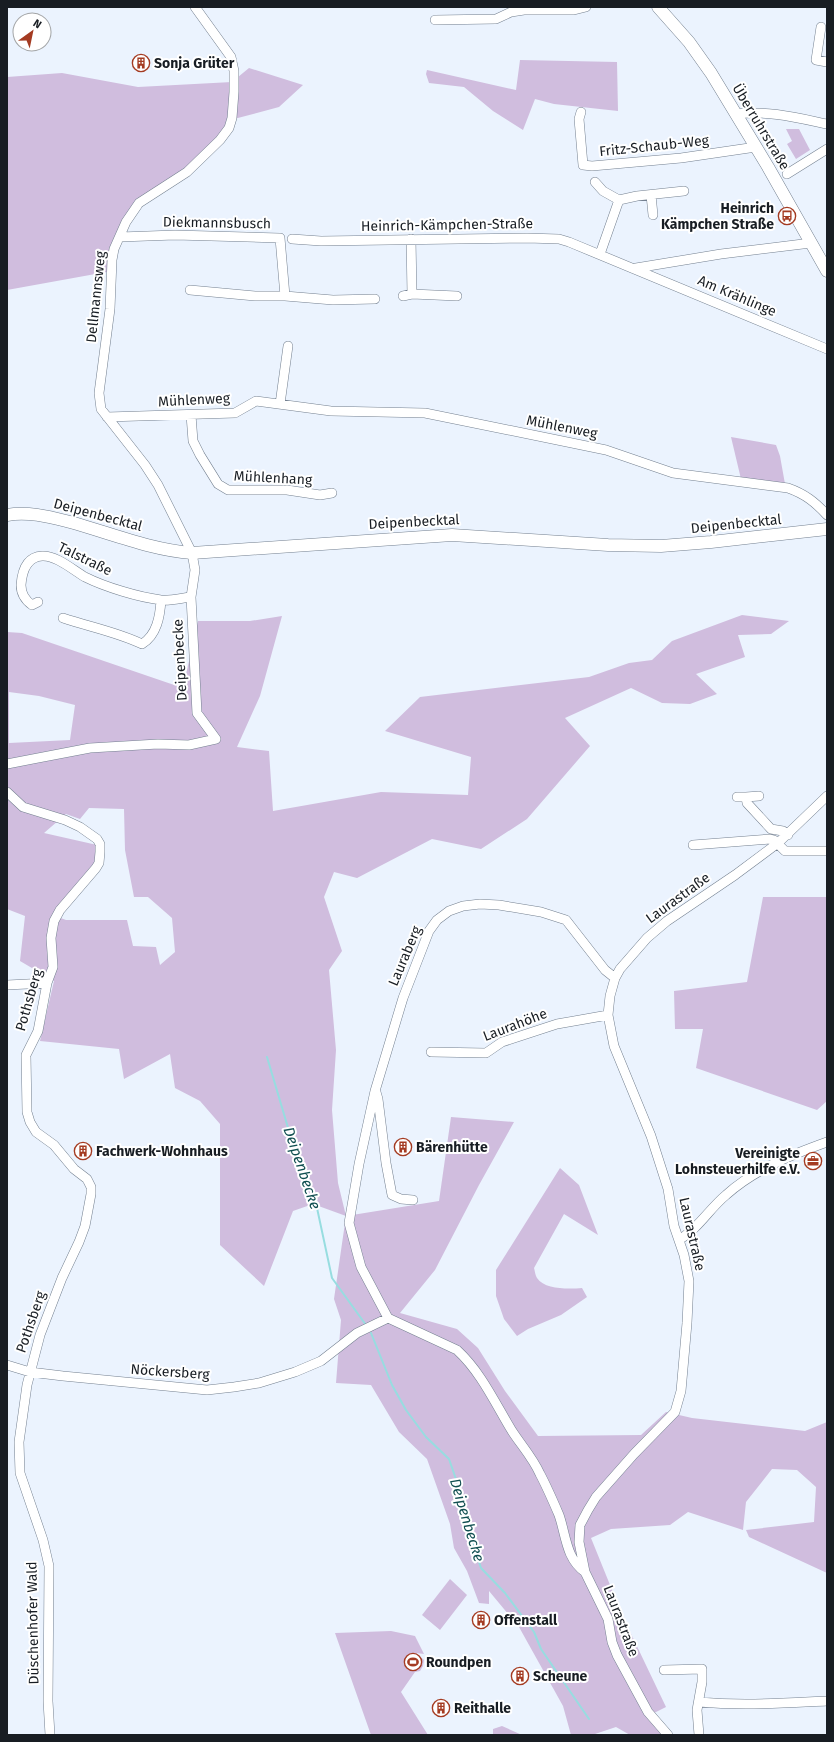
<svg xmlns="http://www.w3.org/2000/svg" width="834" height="1742" viewBox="0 0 834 1742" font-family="'Fira Sans',sans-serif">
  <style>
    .green { fill: #d0bdde; fill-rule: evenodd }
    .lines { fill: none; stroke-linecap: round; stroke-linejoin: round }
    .stream { stroke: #97dde0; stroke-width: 2 }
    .street-casing { stroke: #748090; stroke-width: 10 }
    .secondary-casing { stroke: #748090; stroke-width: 13 }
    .street { stroke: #fff; stroke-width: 9 }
    .secondary { stroke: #fff; stroke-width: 12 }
    .labels { text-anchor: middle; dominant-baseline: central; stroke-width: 4; stroke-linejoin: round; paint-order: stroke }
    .poi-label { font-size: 14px; font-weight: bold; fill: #181d23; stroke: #fff; text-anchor: start }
    .street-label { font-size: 14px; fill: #181d23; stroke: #fff }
    .water-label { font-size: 15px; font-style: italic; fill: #114f51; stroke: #fff }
  </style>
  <rect width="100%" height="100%" fill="#ebf3fe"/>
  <!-- green -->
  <path class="green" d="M520,60L617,62L618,111L554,104L535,99L523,130L493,111L464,87L429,83L426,74L427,70L516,90Z
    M249,68L303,85L279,107L234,119L186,171L156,191L125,222L112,271L7,290V77L62,73L138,87L232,82Z
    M786,129H799L810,150L796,159L787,144L792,141Z
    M731,437L776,445L780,456L785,484L741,479Z
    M742,615L789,621L771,634L738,635L745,657L696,674L717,694L690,704L662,703L631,688L565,718L590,746L527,819L481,849L432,839L357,878L334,872L324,897L342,951L329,970L336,1050L332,1110L338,1183L346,1216L439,1201L451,1117L514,1122L479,1185L435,1270L400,1313L457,1329L478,1348L505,1391L538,1436L641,1435L666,1412L692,1418L805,1431L827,1422V1573L749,1537L746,1530L814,1522L816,1487L797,1470L772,1469L746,1502L743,1530L688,1512L670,1525L611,1529L591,1538L623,1617L666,1707L648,1716L665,1735H630L616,1727L592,1735H571L563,1706L519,1627L489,1591V1604L479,1603L467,1571L454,1548L450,1524L427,1459L399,1432L371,1385L336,1383L341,1320L334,1299L346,1216L313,1204L293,1211L264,1286L220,1245V1124L200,1101L175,1088L170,1054L124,1079L119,1049L40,1041L54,981L20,961L25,916L7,909V632L22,633L183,688L198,621H250L282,616L260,696L237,747L269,751L273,811L381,792L468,795L471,757L385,731L420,697L589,677L629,663L652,660L672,641ZM9,692L39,696L75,705L70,740L9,743ZM89,808L124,809L125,850L134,897H148L172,918L175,952L160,965L156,947L133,946L127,920H66L58,917L96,862L97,845L44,833L66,814L80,819Z
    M763,897H827V1101L817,1110L696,1068L703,1029H675L674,991L747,982Z
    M560,1168L579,1185L598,1235L564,1214L534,1268C535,1271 535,1275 537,1278C545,1290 569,1289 582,1288L587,1297L561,1315L528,1329L517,1336L504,1319L496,1296V1270Z
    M450,1579L467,1595L440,1630L422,1615Z
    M391,1631L415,1636L424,1654L416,1653L424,1660L423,1666L420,1671L415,1672L401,1692L428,1735H371L335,1633Z
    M502,1726L522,1735H523H493V1729Z"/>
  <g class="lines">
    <!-- stream -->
    <path class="stream" d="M267,1057L297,1158L314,1194L332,1278L366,1325
      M371,1333L392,1385L406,1410L426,1437L449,1459L458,1485L464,1518L481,1568L505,1593L534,1632L541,1649L589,1719"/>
    <defs>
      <path id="street" d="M435,20L496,19L511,12L524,10H574L586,7
        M821,27L816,60L827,62
        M581,112L579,119L583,165L592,166L681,158L756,147
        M736,114C766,110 798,118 827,124
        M787,174L827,149
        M595,182L603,191L619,200
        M651,195L653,215
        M120,237L175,235L280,238L285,296
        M292,239L321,241L527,238L559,239L569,242L827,349
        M411,239L412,294
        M600,254L619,200L637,196L684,191
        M636,268L721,254L811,243
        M190,290L255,296H285L333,300L375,299
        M403,296L412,294L457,296
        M280,404L288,346
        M191,415L193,441L200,455L218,484L228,490H287L320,495L332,493
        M107,417L235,413L256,401L331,411L425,413L606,450L673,473L788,488C805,494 815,502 827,515
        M38,602L32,605C25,600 21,594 21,585C22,572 26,557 42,556C56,555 73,570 85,577C105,587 138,597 161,600C171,601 181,598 191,597
        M63,618C90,627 117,632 142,644C157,635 160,616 161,600
        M7,764L90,748L158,744L189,745L216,739L197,713L191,597L195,570L192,553L158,485L145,465L101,409L99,393L110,309L112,260L114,249L126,222L139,203L187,172L220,140L229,128L232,118L234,92V71L231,57L195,7
        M7,792L23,807L65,820L80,827L97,839L100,844V852L99,863L96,868L60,910L54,921L51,938L53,967L47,983L38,1031L26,1055L27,1112L30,1122L36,1132L54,1145L74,1169L87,1179L91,1187V1194L85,1226L79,1242L62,1278L40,1335L27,1385L19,1442L20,1473L43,1540L49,1566L48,1701L50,1735
        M737,797H746L747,803L771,829L783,831L788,835
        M746,797L759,796
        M693,845L770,839L774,840L785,851H827
        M7,985L47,983
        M431,1052L486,1053L502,1042L557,1024L608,1015
        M376,1092L378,1099L386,1163L392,1195L401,1199L413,1200
        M679,1240C699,1228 709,1209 726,1195C755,1169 791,1155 827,1142
        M7,1365L30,1372L63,1376L207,1390L234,1387L259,1383L295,1372L321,1361L357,1333L388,1318
        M585,1572C566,1559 566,1535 559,1515C553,1501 547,1487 540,1474C533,1458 521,1445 512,1431C495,1403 481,1372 457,1350L388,1318L361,1267L349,1223L359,1164L375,1091L403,998L429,931L437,920L449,911L463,906L480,904L499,905L541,912L566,920L605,970L615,978
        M664,1670L702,1669V1682L697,1710L699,1735
        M699,1702C742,1706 784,1703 827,1701
        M668,1735L648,1712L617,1655L612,1642L608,1619L585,1572L579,1542L580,1525L588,1510L596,1497L634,1454L675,1412L681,1391L687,1323L689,1281L684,1255L674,1226L668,1189L651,1136L614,1046L608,1015L610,996L615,978L620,969L647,938L667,921L735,875L778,843L827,796"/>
      <path id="secondary" d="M658,7L689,42L711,73L768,167L827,271
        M7,515C28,511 50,517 70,522C110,533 151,550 192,553L452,535L608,545L661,546L711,542L827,529"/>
    </defs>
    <!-- street casing -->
    <use href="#street" class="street-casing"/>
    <!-- secondary casing -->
    <use href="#secondary" class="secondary-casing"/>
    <!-- street -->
    <use href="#street" class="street"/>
    <!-- secondary -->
    <use href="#secondary" class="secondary"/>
  </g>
  <!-- icons -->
  <defs>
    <symbol id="building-ring" viewBox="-11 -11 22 22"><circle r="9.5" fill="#fff" stroke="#a43b22" stroke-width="1.5"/><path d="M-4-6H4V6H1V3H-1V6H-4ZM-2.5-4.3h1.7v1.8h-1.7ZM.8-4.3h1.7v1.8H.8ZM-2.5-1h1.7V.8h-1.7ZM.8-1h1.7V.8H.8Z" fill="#a43b22"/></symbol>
    <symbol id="bus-ring" viewBox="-11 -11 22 22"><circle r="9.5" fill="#fff" stroke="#a43b22" stroke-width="1.5"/><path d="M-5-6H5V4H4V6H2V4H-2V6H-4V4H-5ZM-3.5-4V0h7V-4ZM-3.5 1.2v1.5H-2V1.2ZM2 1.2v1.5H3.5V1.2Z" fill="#a43b22"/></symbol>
    <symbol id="office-ring" viewBox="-11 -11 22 22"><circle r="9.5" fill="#fff" stroke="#a43b22" stroke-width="1.5"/><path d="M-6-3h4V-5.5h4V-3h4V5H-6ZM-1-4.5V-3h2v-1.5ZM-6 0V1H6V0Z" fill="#a43b22"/></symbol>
    <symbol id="stadium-ring" viewBox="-11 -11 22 22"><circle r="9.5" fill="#fff" stroke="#a43b22" stroke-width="1.5"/><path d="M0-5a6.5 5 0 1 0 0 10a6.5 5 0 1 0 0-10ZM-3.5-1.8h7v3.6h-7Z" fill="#a43b22"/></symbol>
  </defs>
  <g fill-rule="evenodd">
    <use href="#building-ring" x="131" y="53" width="20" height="20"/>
    <use href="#bus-ring" x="777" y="206" width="20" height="20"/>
    <use href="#building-ring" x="393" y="1137" width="20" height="20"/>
    <use href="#building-ring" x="73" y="1141" width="20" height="20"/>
    <use href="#office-ring" x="803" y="1151" width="20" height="20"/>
    <use href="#building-ring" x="471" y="1610" width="20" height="20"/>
    <use href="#stadium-ring" x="403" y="1652" width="20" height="20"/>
    <use href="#building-ring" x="510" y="1666" width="20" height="20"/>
    <use href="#building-ring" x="431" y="1698" width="20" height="20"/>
  </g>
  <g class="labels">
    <!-- poi labels -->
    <g class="poi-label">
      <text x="154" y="63">Sonja Grüter</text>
      <text x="774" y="208" text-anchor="end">Heinrich<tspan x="774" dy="16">Kämpchen Straße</tspan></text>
      <text x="416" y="1147">Bärenhütte</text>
      <text x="96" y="1151">Fachwerk-Wohnhaus</text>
      <text x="800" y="1153" text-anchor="end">Vereinigte<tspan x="800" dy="16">Lohnsteuerhilfe e.V.</tspan></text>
      <text x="494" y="1620">Offenstall</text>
      <text x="426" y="1662">Roundpen</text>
      <text x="533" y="1676">Scheune</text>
      <text x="454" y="1708">Reithalle</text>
    </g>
    <!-- street labels -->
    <g class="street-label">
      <text transform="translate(761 127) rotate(59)">Überruhrstraße</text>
      <text transform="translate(654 146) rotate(-6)">Fritz-Schaub-Weg</text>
      <text transform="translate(217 223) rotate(1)">Diekmannsbusch</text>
      <text transform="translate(447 225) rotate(-1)">Heinrich-Kämpchen-Straße</text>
      <text transform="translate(737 296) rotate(23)">Am Krählinge</text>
      <text transform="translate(96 297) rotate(-84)">Dellmannsweg</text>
      <text transform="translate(194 400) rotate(-3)">Mühlenweg</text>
      <text transform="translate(562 427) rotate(11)">Mühlenweg</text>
      <text transform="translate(273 478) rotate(3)">Mühlenhang</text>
      <text transform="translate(98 515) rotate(15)">Deipenbecktal</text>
      <text transform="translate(414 522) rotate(-3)">Deipenbecktal</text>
      <text transform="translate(736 524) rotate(-6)">Deipenbecktal</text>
      <text transform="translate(85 559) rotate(26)">Talstraße</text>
      <text transform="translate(180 660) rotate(-93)">Deipenbecke</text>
      <text transform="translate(678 898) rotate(-36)">Laurastraße</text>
      <text transform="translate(405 956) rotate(-67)">Lauraberg</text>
      <text transform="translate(29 1000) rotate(-74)">Pothsberg</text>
      <text transform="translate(515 1025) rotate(-21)">Laurahöhe</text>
      <text transform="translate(692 1234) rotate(77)">Laurastraße</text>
      <text transform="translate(31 1322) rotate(-71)">Pothsberg</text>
      <text transform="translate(170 1372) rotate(4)">Nöckersberg</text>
      <text transform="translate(621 1621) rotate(69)">Laurastraße</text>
      <text transform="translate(33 1623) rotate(-91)">Düschenhofer Wald</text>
    </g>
    <!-- water labels -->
    <g class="water-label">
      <text transform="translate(302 1168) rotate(71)">Deipenbecke</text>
      <text transform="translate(467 1520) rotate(73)">Deipenbecke</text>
    </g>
  </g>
  <!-- border -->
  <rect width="834" height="1742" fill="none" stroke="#181d23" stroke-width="16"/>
  <!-- north arrow -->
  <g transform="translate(32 32) rotate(33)"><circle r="19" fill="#ffffff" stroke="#a3a5a7"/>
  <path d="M0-3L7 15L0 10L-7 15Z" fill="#a43b22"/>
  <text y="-6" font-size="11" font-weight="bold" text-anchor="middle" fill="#181d23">N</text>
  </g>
</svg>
